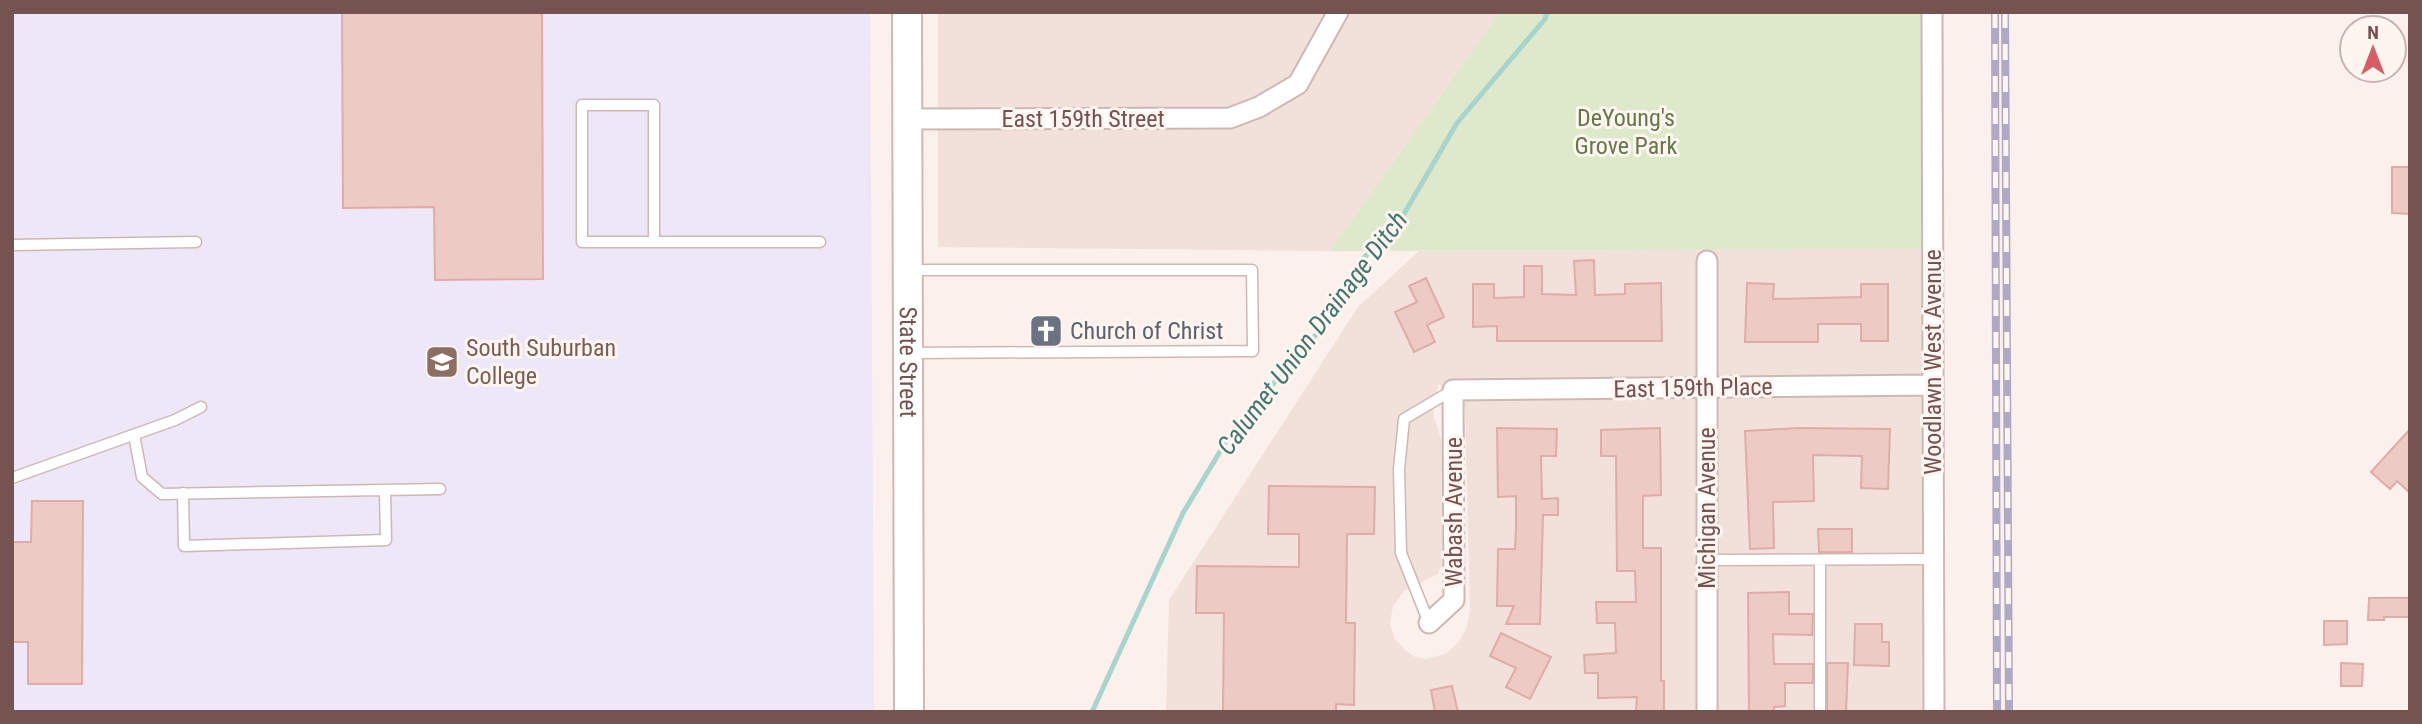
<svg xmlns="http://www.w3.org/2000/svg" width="2422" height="724" viewBox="0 0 2422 724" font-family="'Roboto Condensed',sans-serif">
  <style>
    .residential { fill: #f2e0da; fill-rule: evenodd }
    .education { fill: #ede7f7 }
    .green { fill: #dee8ca }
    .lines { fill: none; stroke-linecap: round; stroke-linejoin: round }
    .stream { stroke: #a8d4ce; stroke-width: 5 }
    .building { fill: #eecac5; stroke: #dfaca7; stroke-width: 2 }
    .service-casing { stroke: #ceb8b4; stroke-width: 13 }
    .minor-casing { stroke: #ceb8b4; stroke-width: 23 }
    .secondary-casing { stroke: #d1b7b2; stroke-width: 32 }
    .service { stroke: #fff; stroke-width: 10 }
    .minor { stroke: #fff; stroke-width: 19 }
    .secondary { stroke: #fff; stroke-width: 28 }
    .rail-casing { stroke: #b0a9c4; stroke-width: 8 }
    .rail { stroke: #fef5f1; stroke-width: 5; stroke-dasharray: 16; stroke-linecap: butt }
    .labels { text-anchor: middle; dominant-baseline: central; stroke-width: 6; stroke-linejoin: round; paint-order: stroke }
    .park-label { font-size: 24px; fill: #647849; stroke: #fef5f1 }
    .street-label { font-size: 24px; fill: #745350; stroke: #fef5f1 }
    .worship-label { font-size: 24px; fill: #5b616d; stroke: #fef5f1; text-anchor: start }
    .education-label { font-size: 24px; fill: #785e54; stroke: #fef5f1; text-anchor: start }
    .water-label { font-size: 26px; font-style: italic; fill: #457771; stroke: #fef5f1 }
  </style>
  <rect width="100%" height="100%" fill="#fbf0eb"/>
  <!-- residential -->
  <path class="residential" d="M938,12H1500L1330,251L938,247Z
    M1923,249L1924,712H1166L1169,600L1358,307L1419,251ZM1439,384L1465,410L1470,611L1466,630L1458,643L1446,654L1426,659L1415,657L1405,650L1394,638L1390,623L1393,606L1404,591L1438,574L1442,563V442L1434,417L1433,402Z"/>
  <!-- education -->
  <path class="education" d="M12,12H870L874,712H12Z"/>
  <!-- green -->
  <path class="green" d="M1500,12H1921L1923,249L1330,251Z"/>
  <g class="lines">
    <!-- stream -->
    <path class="stream" d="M1092,712L1183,513L1233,430L1321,329L1360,262L1401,219L1457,123L1545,19L1547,12"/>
  </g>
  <!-- building -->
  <path class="building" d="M342,12H542L543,279L435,280L434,207L343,208Z
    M2392,167H2410V214L2392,213Z
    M1594,260L1595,295L1625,294V284L1661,283L1662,341H1497V326L1473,327V284H1494V298L1524,297V266H1542V294L1576,295L1574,261Z
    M1426,278L1444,317L1427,325L1435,342L1414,352L1395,312L1417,302L1409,286Z
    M1747,283L1774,284L1773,299L1861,297V284H1888V341H1861V324H1818V342H1745Z
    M1497,428L1557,429L1556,456H1541L1542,499L1558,498V515H1543L1540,624H1506L1514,606H1497L1498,549H1515L1516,528V496L1498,497Z
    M1660,428L1661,495L1643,496V548H1661V681H1664V712H1636L1637,697L1598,698V673H1585L1584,655L1616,653L1615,623H1597L1596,602H1636L1635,571H1617L1616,456H1601V430Z
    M1798,428L1890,429L1888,489L1861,488L1862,456L1813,455L1814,501L1773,502L1774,548L1750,549L1745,431Z
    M2410,429V493L2397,481L2390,489L2371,472Z
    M1269,486L1375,487L1374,534H1347L1346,623H1355L1354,705L1336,704V712H1223L1224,613H1196L1197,566L1299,567V534H1268Z
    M32,501H83L82,684H28V642H12V542H31Z
    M1818,529H1852V552H1819Z
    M1789,592V614H1813L1812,635L1773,634L1774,664H1813V683H1785V706L1774,707V712H1749L1748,593Z
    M2369,598H2410V617H2384V620H2368Z
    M2324,621H2347V644L2324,645Z
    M1855,624H1882V642H1889V666L1854,665Z
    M1501,633L1551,657L1530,699L1506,687L1516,668L1490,656Z
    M1827,663H1848L1846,712L1827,711Z
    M2341,663L2363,664L2362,686H2341Z
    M1452,686L1458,712H1435L1431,690Z"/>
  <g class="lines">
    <defs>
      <path id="service" d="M654,242V105H582V242H820
        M12,245L196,242
        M910,353L1253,351L1252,270H911
        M134,435L142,477L162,494L440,489
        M12,478L175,420L201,407
        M183,493L184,546L386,540L385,490
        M1707,560L1933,559
        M1820,560V712
        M1429,623L1401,553L1399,469L1404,419L1453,390"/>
      <path id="minor" d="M1932,12L1934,712
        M906,119L1230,118L1259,107L1298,84L1338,12
        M1707,261V712
        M1429,623L1454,600L1453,390L1933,385"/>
      <g id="secondary">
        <path id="s1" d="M907,12L909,712"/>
      </g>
    </defs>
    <!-- service casing -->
    <use href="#service" class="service-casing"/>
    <!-- minor casing -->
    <use href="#minor" class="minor-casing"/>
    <!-- secondary casing -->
    <use href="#secondary" class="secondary-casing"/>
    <!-- service -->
    <use href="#service" class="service"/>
    <!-- minor -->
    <use href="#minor" class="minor"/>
    <!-- secondary -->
    <use href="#secondary" class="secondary"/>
    <defs>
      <path id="rail" d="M1995,12L1997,712
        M2005,12L2009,712"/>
    </defs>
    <!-- rail casing -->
    <use href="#rail" class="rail-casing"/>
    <!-- rail -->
    <use href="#rail" class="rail"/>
  </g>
  <!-- icons -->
  <defs>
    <symbol id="church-square" viewBox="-11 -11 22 22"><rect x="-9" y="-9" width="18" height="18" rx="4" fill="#6b7280" stroke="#fef5f1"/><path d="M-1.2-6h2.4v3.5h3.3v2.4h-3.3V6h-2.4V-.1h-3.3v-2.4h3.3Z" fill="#fff"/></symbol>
    <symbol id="university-square" viewBox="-11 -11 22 22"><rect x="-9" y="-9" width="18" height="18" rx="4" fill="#8d6e63" stroke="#fef5f1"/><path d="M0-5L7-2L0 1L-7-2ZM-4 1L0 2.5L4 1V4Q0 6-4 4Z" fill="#fff"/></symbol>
  </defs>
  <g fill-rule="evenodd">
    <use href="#church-square" x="1027" y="312" width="38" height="38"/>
    <use href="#university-square" x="423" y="343" width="38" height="38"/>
  </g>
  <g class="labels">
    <!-- park labels -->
    <g class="park-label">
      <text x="1626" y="118">DeYoung's<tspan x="1626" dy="28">Grove Park</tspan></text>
    </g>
    <!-- street labels -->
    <g class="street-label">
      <text x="1083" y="119">East 159th Street</text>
      <text stroke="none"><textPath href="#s1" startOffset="350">State Street</textPath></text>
      <text transform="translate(1933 362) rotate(-90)">Woodlawn West Avenue</text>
      <text transform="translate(1693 388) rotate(-1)">East 159th Place</text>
      <text transform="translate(1707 508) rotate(-90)">Michigan Avenue</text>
      <text transform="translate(1454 512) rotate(-90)">Wabash Avenue</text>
    </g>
    <!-- worship labels -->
    <g class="worship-label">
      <text x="1070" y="331">Church of Christ</text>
    </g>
    <!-- education labels -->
    <g class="education-label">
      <text x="466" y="348">South Suburban<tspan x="466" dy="28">College</tspan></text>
    </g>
    <!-- water labels -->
    <g class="water-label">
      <text transform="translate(1312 333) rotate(-53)">Calumet Union Drainage Ditch</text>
    </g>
  </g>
  <!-- border -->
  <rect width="2422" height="724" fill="none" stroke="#745350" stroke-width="28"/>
  <!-- north arrow -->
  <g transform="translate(2373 49)"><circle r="33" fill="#fef5f1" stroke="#c7b4b1" stroke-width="2"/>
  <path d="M0-5L12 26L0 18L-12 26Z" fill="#d85d64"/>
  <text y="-10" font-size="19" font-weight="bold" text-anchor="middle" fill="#745350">N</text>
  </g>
</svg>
